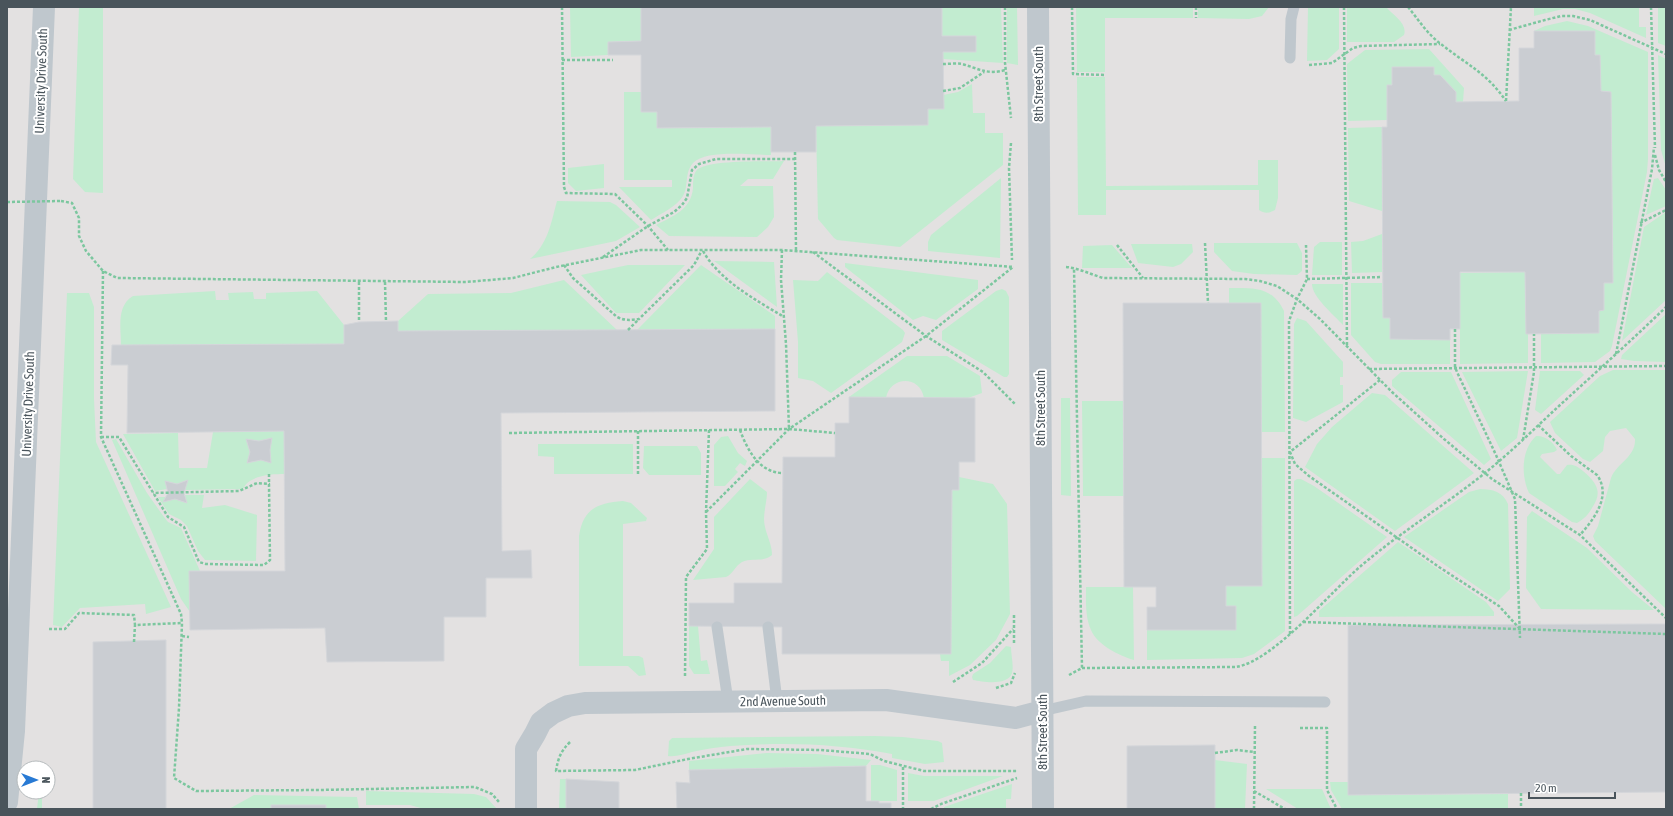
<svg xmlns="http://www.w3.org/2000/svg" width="1673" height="816" viewBox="0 0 1673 816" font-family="'Asap Condensed',sans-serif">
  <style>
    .education { fill: #e3e1e1; fill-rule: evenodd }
    .green { fill: #c2ecd0; fill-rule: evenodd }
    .building { fill: #cacdd2; stroke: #d4d6da }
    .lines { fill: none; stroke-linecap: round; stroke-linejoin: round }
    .path { stroke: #7cc79f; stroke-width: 2.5; stroke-dasharray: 3 2; stroke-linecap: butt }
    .service { stroke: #bfc7cd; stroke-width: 11 }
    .minor { stroke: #bfc7cd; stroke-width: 22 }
    .tertiary { stroke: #bfc7cd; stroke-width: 22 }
    .path-bridge { stroke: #7cc79f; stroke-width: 2.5; stroke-dasharray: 3 2; stroke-linecap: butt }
    .labels { text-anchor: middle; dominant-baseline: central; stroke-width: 4; stroke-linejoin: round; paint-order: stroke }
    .street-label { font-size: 13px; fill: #49545b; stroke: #fff }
  </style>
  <rect width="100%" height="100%" fill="#f2f0f0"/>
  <!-- education -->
  <path class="education" d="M7,7H1666V809H7ZM24,768H48V792H24Z"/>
  <!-- green -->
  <path class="green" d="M79,7H103V193L85,192L73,179Z
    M570,7H641V41L608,42V55L571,57Z
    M942,7H1001L1003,63L943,59V52H976V36H942Z
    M1007,7H1017L1018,65L1007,63Z
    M1076,7H1193V18H1105V72H1077Z
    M1198,7H1269L1262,16L1249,19L1198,18Z
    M1308,7H1339V49L1327,60L1307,61Z
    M1347,7H1386C1393,15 1408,24 1404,35L1394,42H1347Z
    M1534,7H1639V27H1646V38L1590,13L1575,9H1563L1534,16Z
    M1658,7H1666V46L1658,43Z
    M1567,21L1588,26L1648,52V159L1647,172L1612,346L1610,351L1595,362L1541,363V333L1599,311L1604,310V283L1613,282L1611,92L1601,91L1600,56L1595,55V31H1534L1545,26Z
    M1429,49L1464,88L1463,102H1456V92L1440,75H1434V67H1392V85L1387,86V120L1348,121L1347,64L1365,50Z
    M1658,55L1666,59V167L1661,150Z
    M1077,77H1105L1106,186L1258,185V160H1278V198L1275,210C1269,213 1265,214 1259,210V190H1106V215H1078Z
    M972,84L973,113H985V133H1003V165L900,247L837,240L834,238L818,219L816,126L928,125V109H943V95L958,92Z
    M624,92H641L657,112L658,128L771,127V155C752,155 706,149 693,163C684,173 689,186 683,196C676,207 662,213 651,220L619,187H672V180H624Z
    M1382,127V211L1349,201L1348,128Z
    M784,161L773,179H748L740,186H773L774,217L768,227L757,237L669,236L656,225C673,216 691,210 693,188C693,183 693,175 696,171C705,159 768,162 784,161Z
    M604,164V188L576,191L568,183V168Z
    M1001,178L1000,258L928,251V242L931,235Z
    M1658,178L1666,190V206L1646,215L1653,183L1654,179Z
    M557,201L610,202L616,205L640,227L616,241L530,259C548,244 551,223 557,201Z
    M1666,212V300L1622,341L1644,227Z
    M1382,234V272L1352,273L1351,242L1363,241Z
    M1320,242H1342V275H1312L1314,247Z
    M1214,243H1297L1302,253V271L1297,275L1254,274L1232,271L1214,252Z
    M1131,244H1192L1193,252L1181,264L1173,267L1138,263Z
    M1112,245L1132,268H1082L1083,246Z
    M714,261L774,262L777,307Z
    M845,263L978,280V289L936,320L923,316L913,320L845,267Z
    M628,265H685L639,313H616L581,275Z
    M701,265L775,316V329L637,330Z
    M827,272L903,330L905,333L902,342L831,393L813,381L798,378V342L793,280L818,281Z
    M1525,272L1526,333L1528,334V363L1460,364V273Z
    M564,280L617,330L398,331V321L428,294L511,293Z
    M1351,283H1382L1383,318H1390V339L1450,340V364H1381L1375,362L1351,335Z
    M1312,284H1343V325C1334,315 1312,297 1312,284Z
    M1229,288C1253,288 1272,286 1284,311L1285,432H1261V303H1229Z
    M1002,289L1006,291L1009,297V374L1007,377H1004L942,340V331L996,291Z
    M215,291L216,300H229L228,293L253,292L254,299H266V293L317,291L344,325V344L121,346C121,328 116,306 133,296Z
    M67,293H89L94,307V399L96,442L171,607L146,614L145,604L80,608L62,627L53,625Z
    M1666,314V362L1634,361L1621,359L1622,355Z
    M1297,318L1306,321L1343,362V377H1340V385H1343V402L1306,422L1293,418L1294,324Z
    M907,356H947L980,376L982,393L968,398H924C920,375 890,376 886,398L849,397Z
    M1613,370H1666V609L1595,541L1593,536L1598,526L1611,478C1617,463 1636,457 1635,439L1626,428L1610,431L1605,437L1603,451L1590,462L1583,459L1555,433L1550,422L1600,376Z
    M1528,371L1517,438L1501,451L1462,372Z
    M1540,371H1580L1584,375L1541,414L1535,410Z
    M1401,372H1451L1491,459L1484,465L1392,386V380Z
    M1372,393L1385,395L1474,473L1395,531L1305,467L1317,444L1332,427Z
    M1061,398H1070L1071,496L1061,495Z
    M1082,401H1123L1124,496H1083Z
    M284,431L285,474C272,474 249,475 243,489L185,490L187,480L177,484L165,481L167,489L155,491L123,434L178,433L179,468H207L213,432ZM271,438L270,450L271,462L261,460L247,463L250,452L246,439L259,441Z
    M728,436L738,453L747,461L745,466L740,463L735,469L738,472L725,486H714V445L721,437Z
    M1536,436C1544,435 1554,442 1557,450L1554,452L1542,454L1540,457L1557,474H1560L1567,465C1574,464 1578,467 1583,471C1597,483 1603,492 1592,508C1588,515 1584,519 1577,523L1572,522L1529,493C1521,476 1521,450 1536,436Z
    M116,439L147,493L164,517L168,522L181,528L200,571H189L190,612L181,599L112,440Z
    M538,444H633V474H554V457L538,456Z
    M644,446H697L701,453V475H649L643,468Z
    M1261,458H1285V631L1254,654L1242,658L1147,660V630H1236V607L1226,606V586H1262Z
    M959,477L993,484L1007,504L1010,614L996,640L970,665L949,676V661H941L940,654H951L952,490H959Z
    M750,479L767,492C767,504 762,515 765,527C767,536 772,545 772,555C763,563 752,557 742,562C735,566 733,574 726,577L693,580L714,549V517Z
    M1297,479H1301L1314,486L1387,537L1297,616L1294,617V481Z
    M1480,489C1493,489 1503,492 1508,504L1510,589L1498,601L1404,537L1469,492Z
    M185,495H204L202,508L225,505L257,515L256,561L205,560L198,551L187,526L181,520L169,514L158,497H166L164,502L175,499L187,503Z
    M623,501L631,503L647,518L646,521L623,524V656H639L643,658L646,675L639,676L628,666H579V536C583,509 597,503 623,501Z
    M1532,511L1587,548L1632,592L1654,610L1541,609L1526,588L1527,517Z
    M1398,542L1486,602L1494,612V616L1319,617V611Z
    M1086,587H1133L1134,660C1120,656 1097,645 1091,630C1085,617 1086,601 1086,587Z
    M689,626H698L701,661L707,660L710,674H694L689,666Z
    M1006,646L1011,647C1011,655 1014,666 1012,673C1008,686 983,682 973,680L972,677L973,674L990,663Z
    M875,736L903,737L938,741L942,743L944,762L925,764L892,758V754C837,744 787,742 731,746C718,747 705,749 692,752C684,754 677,757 668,756L669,741L672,738Z
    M767,753L817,754L871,760L866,766L689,770V761Z
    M1215,760L1247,764L1245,809H1215Z
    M871,765H880L897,770V801H871Z
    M908,773L924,776H1003L934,801H908Z
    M560,779H566V809H559Z
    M1330,782H1348L1349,795L1508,794V809H1342L1331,790Z
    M1012,784L1011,799H1006V809H944V807Z
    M1266,789H1322L1331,809H1298Z
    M366,791L474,794L486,797L497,809H424L410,805H366Z
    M39,792H42V809H37Z
    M254,795L357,797L359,809H326V805H271V809H229Z"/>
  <!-- building -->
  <path class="building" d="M641,7H942V36H976V52H943L944,109H928V125L816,126V152H771V127L657,128V112H641V55H608V42L641,41Z
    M1534,31H1595V55H1600L1601,91L1611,92L1613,283H1604V310L1599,311V333L1526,334L1525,272H1460V329H1450V340L1390,339V318H1383L1382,127H1387V85H1392V67H1434V75H1440L1456,92V102L1519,101V48H1534Z
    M1123,303H1261L1262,586H1226V606H1236V630H1147V607H1156V587H1124Z
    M398,321V331L775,329V411L501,413L502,551L531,550L532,578H486V617H444V661L327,662L325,628L190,630L189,571H285L284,431L127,433L128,365H111L112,345L344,344V325L359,322Z
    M849,397L975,398V462H959V490H952L951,654H782V627L689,626V603H734V583H782L783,457H835V423H849Z
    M272,438L270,450L271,463L261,460L247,463L250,452L246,439L259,441Z
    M188,480L184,493L187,503L175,499L163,502L168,493L165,481L177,484Z
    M1657,624H1666V792L1348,795V625Z
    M166,640V809H93V642Z
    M1215,745V809H1127V746Z
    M866,766V801H879V803H891V809H677L676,782L690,783L689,770Z
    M566,779L619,782V809H566Z
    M271,805H326V809H271Z"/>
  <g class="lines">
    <!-- path -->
    <path class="path" d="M562,7L564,187L566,193L615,194L648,226L668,250
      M1005,7V63L1011,118
      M1072,7L1073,74L1105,75
      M1196,7V18
      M1344,7L1347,347
      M1408,7C1418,19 1428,35 1441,44C1467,65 1486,72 1506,101
      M1651,7L1655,148
      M1509,30L1545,20L1561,16H1573L1590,20L1666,54
      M562,60H613
      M943,64C949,64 956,63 962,64C980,69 987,75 1006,70
      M1309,65L1332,63L1353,48L1361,46L1440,44
      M943,91L960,88L984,72
      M1506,101L1511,7
      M1011,143L1009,168L1012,260
      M795,152L796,251
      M1655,155L1659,170L1666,182
      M61,201L72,203L79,218V236L86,251L103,271L117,278L466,282L513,278L556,267L641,250H782L1014,267
      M1640,223L1666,210
      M1205,243L1208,303
      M1117,245L1143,278
      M782,250L781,280L786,344L789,429
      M703,251C720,281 756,300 784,317
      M813,252L926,336L983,372L1015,404
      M603,257L648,226L674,212L682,205L687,198L692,170L699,164L716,159H795
      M564,265L573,278L617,317C625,321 631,320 639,319L694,265L702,250
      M1066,267C1078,268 1090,274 1103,278L1245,279L1260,281L1277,286L1297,299L1320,319L1392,392L1444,439L1492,479L1580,535L1666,618
      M103,271L101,437L181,614L182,623L179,708L174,778L196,791L319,790L475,787L492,794L499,802
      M1307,279L1382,277
      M359,282V322
      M385,282L386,322
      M1455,329V367L1457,372L1496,455L1515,499L1520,638
      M628,330L639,319
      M1616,354L1652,169L1654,147
      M1369,369L1666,366
      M1380,380L1290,452L1295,464L1309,476L1439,567L1499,606L1520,629
      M1538,425L1571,456L1597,475C1612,496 1594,519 1580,535
      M740,430C747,449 759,473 783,473
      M638,431V475
      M509,433L789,429L835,433
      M101,437H119L168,517L184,527L199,562L206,564L264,565L270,560L269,484L257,483L239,491L153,493
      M1523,440L1534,372V334
      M269,474V484
      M706,512L789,429L926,336L1013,267
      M1014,615V644
      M1303,622L1666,634
      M49,629H65L79,613L134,615L135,625L182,623
      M1290,634L1289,321L1297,299L1307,279L1306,245
      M182,636L189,637
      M134,642L135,625
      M1082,668L1236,667C1274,661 1331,591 1362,565C1401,532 1445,505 1485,473C1511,452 1535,428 1559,406C1595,373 1631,341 1666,307
      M1069,675L1082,668L1074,268
      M685,676L686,577L707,549L706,512L709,430
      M953,682L982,663L1013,629
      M996,688L1011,683L1015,673
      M1300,728H1327V790L1337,809
      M570,742C561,751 558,758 556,771L635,770L688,759L747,749L821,750L870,754L884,761L924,771H1017
      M1215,753L1237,750L1254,752
      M903,767V809
      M1254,791L1285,809
      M1521,793V809
      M931,809L941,804L1017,778
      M1254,809L1255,726"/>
    <!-- service -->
    <path class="service" d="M1290,58L1291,19L1294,7
      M717,627L728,701
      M768,627L777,701
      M1042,711L1086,701L1325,702"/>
    <!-- minor -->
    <path class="minor" d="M1038,7L1043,809
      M526,809V749L535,734L541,722L553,713L568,706L585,703L886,700L1016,718L1042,711"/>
    <!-- tertiary -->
    <path class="tertiary" d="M7,802L14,731L44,7"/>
    <!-- path-bridge -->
    <path class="path-bridge" d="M7,202L61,201"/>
  </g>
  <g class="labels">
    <!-- street labels -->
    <g class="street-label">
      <text transform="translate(41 81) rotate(-88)">University Drive South</text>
      <text transform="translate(1038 84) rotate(-90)">8th Street South</text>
      <text transform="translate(28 404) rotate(-88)">University Drive South</text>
      <text transform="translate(1040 408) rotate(-90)">8th Street South</text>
      <text transform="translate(783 701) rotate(-1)">2nd Avenue South</text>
      <text transform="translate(1042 732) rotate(-90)">8th Street South</text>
    </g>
  </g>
  <!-- border -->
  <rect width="1673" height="816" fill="none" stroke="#49545b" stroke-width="16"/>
  <!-- north arrow -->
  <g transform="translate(36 780) rotate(90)"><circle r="19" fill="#ffffff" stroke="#b6bbbd"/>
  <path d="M0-3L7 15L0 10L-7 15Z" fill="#287ad4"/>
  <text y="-6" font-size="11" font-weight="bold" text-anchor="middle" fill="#49545b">N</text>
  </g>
  <!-- scale -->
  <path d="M1529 792v6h86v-6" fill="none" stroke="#49545b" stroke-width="2"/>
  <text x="1535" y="792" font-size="12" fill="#49545b" stroke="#ffffff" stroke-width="3" paint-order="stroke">20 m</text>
</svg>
